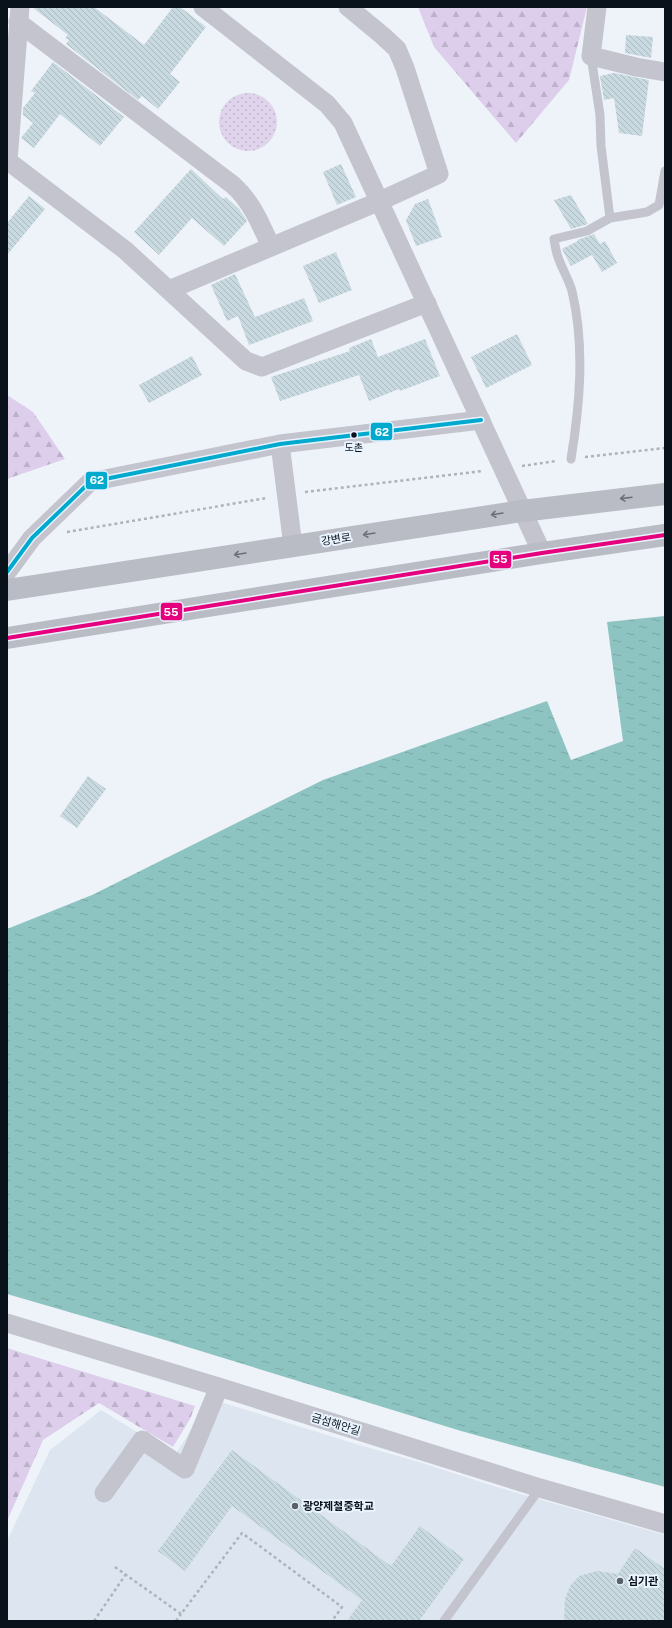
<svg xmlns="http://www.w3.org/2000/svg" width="672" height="1628" viewBox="0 0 672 1628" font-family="'Public Sans','Noto Sans KR',sans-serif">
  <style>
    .built { fill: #dde6f0 }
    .forest { fill: url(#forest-firs) }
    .park { fill: url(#park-dots) }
    .water { fill: url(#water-ripples) }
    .building { fill: url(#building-back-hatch) }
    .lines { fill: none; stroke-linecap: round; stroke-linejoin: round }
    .path { stroke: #b0b2b9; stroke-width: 2.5; stroke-dasharray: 3 3; stroke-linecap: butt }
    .lane { stroke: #c3c4cd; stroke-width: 9 }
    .street { stroke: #c3c4cd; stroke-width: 19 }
    .secondary { stroke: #babcc5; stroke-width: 22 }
    .bus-1-casing { stroke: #e9f3fe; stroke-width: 7 }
    .bus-2-casing { stroke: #e9f3fe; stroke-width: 7 }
    .bus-1 { stroke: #00a9ce; stroke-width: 4 }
    .bus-2 { stroke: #e5007d; stroke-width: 4 }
    .oneway { stroke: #6a7078 }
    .bus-dot { fill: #09121b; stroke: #e9f3fe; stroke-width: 1.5 }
    .poi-dot { fill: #596169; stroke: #e9f3fe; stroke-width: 1.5 }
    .labels { text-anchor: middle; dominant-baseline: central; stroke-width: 4; stroke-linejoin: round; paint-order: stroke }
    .bus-label { font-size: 10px; fill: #09121b; stroke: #e9f3fe }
    .street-label { font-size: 11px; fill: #09121b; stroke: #e9f3fe }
    .poi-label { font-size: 11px; font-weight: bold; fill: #09121b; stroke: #e9f3fe; text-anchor: start }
    .line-badge { stroke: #e9f3fe; stroke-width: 1.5 }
    .badge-label { font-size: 11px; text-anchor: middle; font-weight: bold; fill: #fff }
  </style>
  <defs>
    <pattern id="forest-firs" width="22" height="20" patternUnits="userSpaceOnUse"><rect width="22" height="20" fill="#ddceec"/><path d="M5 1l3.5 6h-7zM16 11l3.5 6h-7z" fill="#bcb0ca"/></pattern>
    <pattern id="park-dots" width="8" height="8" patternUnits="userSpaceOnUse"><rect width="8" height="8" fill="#dfd4eb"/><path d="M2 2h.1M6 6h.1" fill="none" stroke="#beb5c9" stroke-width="1.8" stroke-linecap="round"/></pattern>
    <pattern id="water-ripples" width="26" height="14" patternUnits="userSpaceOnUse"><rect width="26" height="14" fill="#8dc4c1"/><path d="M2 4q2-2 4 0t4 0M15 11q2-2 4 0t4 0" fill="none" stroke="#78a7a5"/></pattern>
    <pattern id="building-back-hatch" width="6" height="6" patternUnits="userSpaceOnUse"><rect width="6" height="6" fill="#c9d9e0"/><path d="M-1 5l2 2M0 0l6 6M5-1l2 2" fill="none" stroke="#abb9c0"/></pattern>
  </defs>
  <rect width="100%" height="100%" fill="#eef3f9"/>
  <!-- built -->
  <path class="built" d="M211,1399L356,1444L419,1462L497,1487L665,1535V1621H7V1541L50,1450L101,1410L175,1455Z"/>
  <!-- forest -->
  <path class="forest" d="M418,7H587L569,80L516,143L434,47Z
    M7,395L33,412L65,459L7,479Z
    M7,1348L29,1355L195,1406L190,1419L173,1447L99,1403L43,1440L7,1521Z"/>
  <!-- park -->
  <path class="park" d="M219 122a29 29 0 1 1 58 0a29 29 0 1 1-58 0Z"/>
  <!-- water -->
  <path class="water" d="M665,616V1487L461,1431L155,1337L7,1294V929L92,895L323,780L547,701L571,760L623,741L607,622Z"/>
  <!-- building -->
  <path class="building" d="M32,7H94L144,45L173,7H180L206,27L170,74L180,82L158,109L142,96L138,100L66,44L69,40L65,38L68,35Z
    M626,35L653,37L651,58L625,53Z
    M53,62L124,117L100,146L60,114L34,148L21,138L33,123L23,115V108L35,93L31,91Z
    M614,73L649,80L642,136L619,133L614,98L604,100L600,76Z
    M341,164L356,197L337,205L323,172Z
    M191,169L223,199L226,197L239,209L247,221L224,246L192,218L159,255L134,232Z
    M571,195L588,224L571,229L554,200Z
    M29,196L45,209L7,255V223Z
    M428,199L442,237L416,246L406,220L415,204Z
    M594,234L600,244L605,241L617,263L602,272L592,255L571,266L562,249L578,241L577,240Z
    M336,252L352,290L319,303L303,266Z
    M235,274L255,317L304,298L313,321L249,345L238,316L227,321L211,285Z
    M517,334L532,365L486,388L471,357Z
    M371,339L378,357L425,339L440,376L400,391L399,389L369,401L359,375L280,401L271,377L350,351L349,348Z
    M192,356L202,375L149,403L139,385Z
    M88,776L106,789L77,828L60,816Z
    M232,1450L391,1566L420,1526L464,1559L419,1621H347L362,1600L232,1506L185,1571L158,1551Z
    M635,1548L665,1569V1621H564L565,1599L570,1586L579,1576L597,1571L618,1574Z"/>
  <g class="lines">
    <!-- path -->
    <path class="path" d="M585,457L665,448
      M522,466L556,461
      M305,492L483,471
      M67,532L267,498
      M115,1567L181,1614L242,1533L342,1607L332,1621
      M94,1621L126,1574
      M176,1621L181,1614"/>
    <!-- lane -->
    <path class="lane" d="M610,218L647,212L659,205L665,171
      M571,459C580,404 585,346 572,291C569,280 562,269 558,257C556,252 555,245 554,239L587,231L610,218L601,146L600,115L591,56
      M444,1621L540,1488"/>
    <!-- street -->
    <path class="street" d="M20,7L8,161L125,250L246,361L262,367L427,303
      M203,7L327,104L343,123L542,553
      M597,7L591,56L636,67L665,72
      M18,22L233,185C252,202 261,225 271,247
      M169,290L380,201L439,174L405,68L397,49L383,36L348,7
      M280,444L293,546
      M7,572L32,538L90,482L280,444L481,420
      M7,1323L219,1387L540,1488L665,1524
      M104,1493L142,1440L185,1469L219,1387"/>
    <!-- secondary -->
    <path class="secondary" d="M7,590L522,511L665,494
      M7,638L542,553L665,535"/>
    <defs>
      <path id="bus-1" d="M7,572L32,538L90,482L280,444L481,420"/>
      <path id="bus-2" d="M7,638L542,553L665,535"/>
    </defs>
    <!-- bus-1 casing -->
    <use href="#bus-1" class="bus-1-casing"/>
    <!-- bus-2 casing -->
    <use href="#bus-2" class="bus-2-casing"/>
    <!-- bus-1 -->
    <use href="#bus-1" class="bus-1"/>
    <!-- bus-2 -->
    <use href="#bus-2" class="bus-2"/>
  </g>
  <!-- one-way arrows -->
  <defs><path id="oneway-shaft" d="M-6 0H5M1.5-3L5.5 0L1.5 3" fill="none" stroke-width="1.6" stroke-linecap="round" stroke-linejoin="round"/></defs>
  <g class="oneway">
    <use href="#oneway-shaft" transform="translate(626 498) rotate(173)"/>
    <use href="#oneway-shaft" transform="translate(497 514) rotate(171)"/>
    <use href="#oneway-shaft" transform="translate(369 534) rotate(171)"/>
    <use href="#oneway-shaft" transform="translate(240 554) rotate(171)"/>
  </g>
  <!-- markers -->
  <circle class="bus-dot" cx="354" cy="435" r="3.5"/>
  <g class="poi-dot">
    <circle cx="295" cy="1506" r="4"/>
    <circle cx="620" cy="1581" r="4"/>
  </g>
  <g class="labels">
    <!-- bus labels -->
    <g class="bus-label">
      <text x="354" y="447">도촌</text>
    </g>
    <!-- street labels -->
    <g class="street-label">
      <text transform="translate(336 539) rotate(-9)">강변로</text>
      <text transform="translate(336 1424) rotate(17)">금섬해안길</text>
    </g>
    <!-- poi labels -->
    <g class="poi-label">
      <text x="303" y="1506">광양제철중학교</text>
      <text x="628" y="1581">심기관</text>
    </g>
  </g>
  <g class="line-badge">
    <rect x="370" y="422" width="23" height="19" rx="4" fill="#00a9ce"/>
    <rect x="85" y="471" width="23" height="19" rx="4" fill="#00a9ce"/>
    <rect x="489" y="550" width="23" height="19" rx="4" fill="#e5007d"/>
    <rect x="160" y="602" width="23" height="19" rx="4" fill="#e5007d"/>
  </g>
  <g class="badge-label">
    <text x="382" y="436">62</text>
    <text x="97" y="484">62</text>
    <text x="500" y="563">55</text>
    <text x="171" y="616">55</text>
  </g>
  <!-- border -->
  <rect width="672" height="1628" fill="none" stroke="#09121b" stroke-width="16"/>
</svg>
